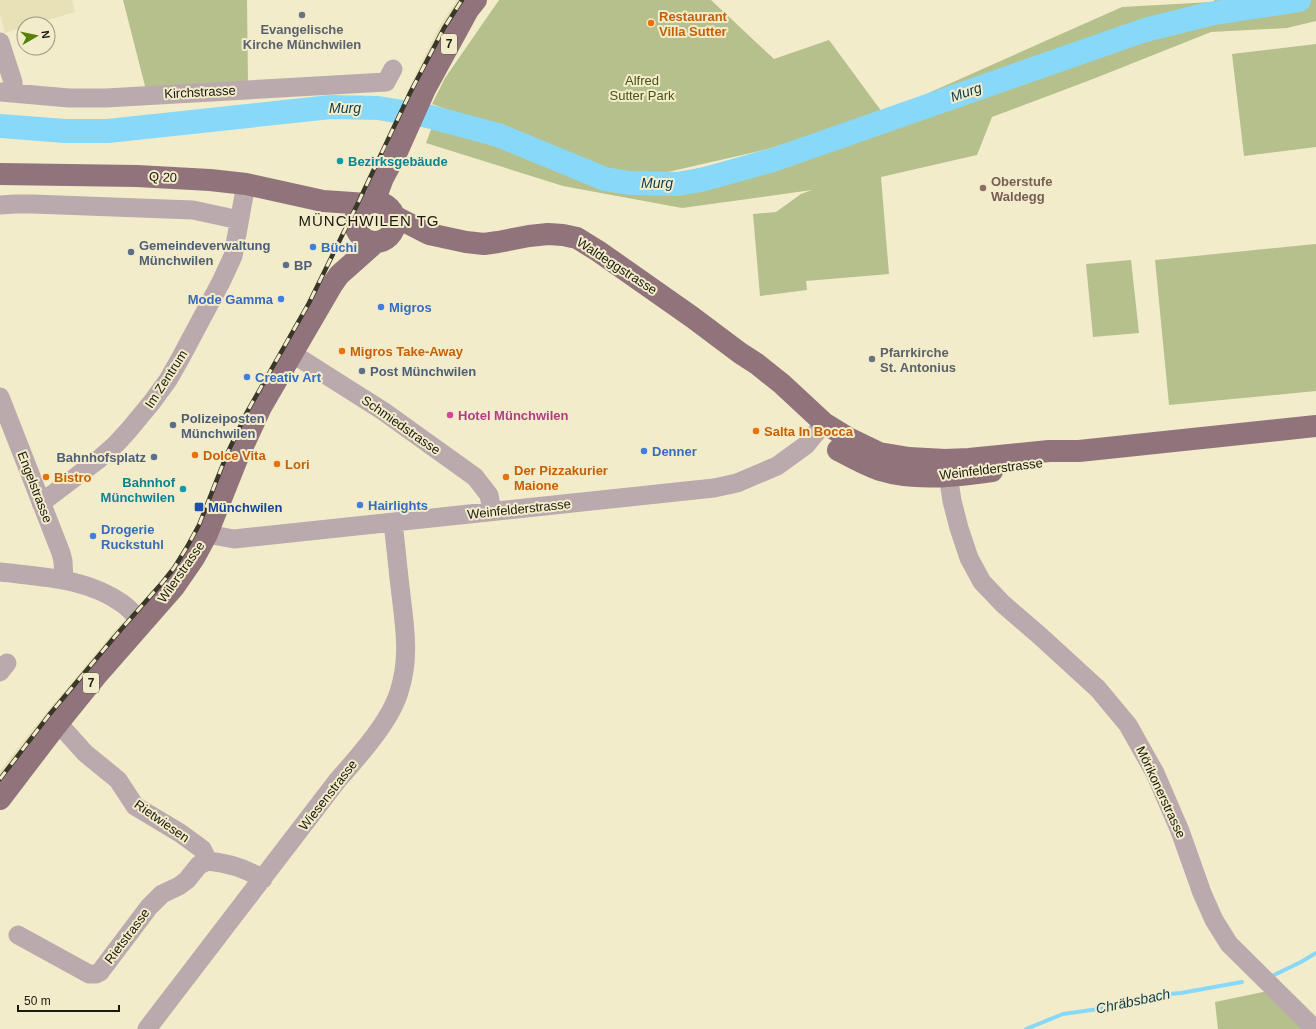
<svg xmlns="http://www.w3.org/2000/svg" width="1316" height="1029" viewBox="0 0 1316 1029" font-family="Arial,sans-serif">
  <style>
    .built { fill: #e8e1b8 }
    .green { fill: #b5c08c }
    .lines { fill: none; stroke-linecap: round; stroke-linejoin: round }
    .stream { stroke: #88d9f9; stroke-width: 4 }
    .river { stroke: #88d9f9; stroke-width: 24 }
    .minor { stroke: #baaaae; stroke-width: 19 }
    .major { stroke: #90737b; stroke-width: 22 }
    .rail-casing { stroke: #393728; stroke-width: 4.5 }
    .rail { stroke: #f2eccb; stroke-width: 3; stroke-dasharray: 9; stroke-linecap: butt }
    .worship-dot { fill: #6b7280; stroke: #f2eccb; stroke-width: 1.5 }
    .food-dot { fill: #e8710a; stroke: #f2eccb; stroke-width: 1.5 }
    .culture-dot { fill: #0f9aa8; stroke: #f2eccb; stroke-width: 1.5 }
    .education-dot { fill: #8d6e63; stroke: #f2eccb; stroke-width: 1.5 }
    .shop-dot { fill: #3f7fe0; stroke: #f2eccb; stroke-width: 1.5 }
    .service-dot { fill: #5c6f8a; stroke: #f2eccb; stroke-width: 1.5 }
    .hotel-dot { fill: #d1479c; stroke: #f2eccb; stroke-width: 1.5 }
    .transit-dot { fill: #1a4fb4; stroke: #f2eccb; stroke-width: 1.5 }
    .labels { text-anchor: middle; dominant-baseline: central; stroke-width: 4; stroke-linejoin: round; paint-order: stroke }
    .shield { fill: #f2eccb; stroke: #5c5846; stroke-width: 1 }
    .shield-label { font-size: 12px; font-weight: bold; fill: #1b190d }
    .food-label { font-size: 13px; font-weight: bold; fill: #c56008; stroke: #f2eccb; text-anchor: start }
    .worship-label { font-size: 13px; font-weight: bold; fill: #5b616d; stroke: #f2eccb }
    .park-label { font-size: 13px; fill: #4a5312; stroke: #f2eccb }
    .street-label { font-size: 13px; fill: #1b190d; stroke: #f2eccb }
    .culture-label { font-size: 13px; font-weight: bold; fill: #0d838f; stroke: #f2eccb; text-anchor: start }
    .education-label { font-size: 13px; font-weight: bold; fill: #785e54; stroke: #f2eccb; text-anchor: start }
    .service-label { font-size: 13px; font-weight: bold; fill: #4e5e75; stroke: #f2eccb; text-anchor: start }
    .shop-label { font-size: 13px; font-weight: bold; fill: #366cbe; stroke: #f2eccb; text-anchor: start }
    .hotel-label { font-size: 13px; font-weight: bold; fill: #b23c85; stroke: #f2eccb; text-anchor: start }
    .transit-label { font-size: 13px; font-weight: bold; fill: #164399; stroke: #f2eccb; text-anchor: start }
    .water-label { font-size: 14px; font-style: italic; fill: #0b3c4d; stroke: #f2eccb }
    .quarter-label { font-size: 15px; letter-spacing: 1px; fill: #1b190d; stroke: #f2eccb }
  </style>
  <rect width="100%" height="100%" fill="#f2eccb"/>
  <!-- built -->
  <path class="built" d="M0,0H72L75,12L35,24H24V27L5,33L0,15Z
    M457,0H468L414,95L407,92L439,27Z
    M122,622L124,632L0,785V771L27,736Z"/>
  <!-- green -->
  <path class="green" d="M123,0H247L248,82L146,90Z
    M499,0H711L774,59L829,40L882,112L915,99L1122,7L1212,2L1215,0H1316V21L1287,28L1211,32L1093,79L992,117L977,155L881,177L889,274L806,281L807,290L760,296L753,214L776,212L801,194L812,190L682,208L563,186L426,143L438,111L637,181L767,154L841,126L768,149L637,179L432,104L445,78Z
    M1316,44V147L1244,156L1232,54Z
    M1316,244V391L1169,405L1155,260Z
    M1131,260L1139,333L1093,337L1086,264Z
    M1263,992H1267L1305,1029H1218L1215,1002Z"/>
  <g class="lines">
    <!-- stream -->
    <path class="stream" d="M1270,977L1301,962L1316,953
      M1026,1029L1063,1014L1113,1007L1159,995L1181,993L1242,982"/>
    <!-- river -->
    <path class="river" d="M0,126L65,131H108L331,107L378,108L427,116L498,135L605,179L630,183L677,184L701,180L773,160L1145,30L1209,14L1299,0"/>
    <!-- minor -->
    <path class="minor" d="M0,42L13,82V93
      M0,92L69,98H106L386,82L393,69
      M0,205L15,204H33L193,210L239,220
      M293,354L383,411L475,477L489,495L492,511
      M0,397L61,553L63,561L64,580
      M946,461L952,501L959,528L969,558L982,582L1003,604L1039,635L1098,689L1128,725L1155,773L1180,831L1202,893L1214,920L1229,944L1315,1029
      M41,503L98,460L116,444L128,431L152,402L168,380L180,359L221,282L233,256L246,184
      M207,534L234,539L714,488L737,483L777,466L806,445L824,423
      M0,572C42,577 87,578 123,604C130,609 136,617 143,622
      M0,672L7,663
      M58,723L85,753L118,780L135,806L180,833L202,849L208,861C229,863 245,868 263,879
      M18,935L89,974H96L100,972L149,907L162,894L179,886L187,880L199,865L208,861
      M147,1029L337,781C358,757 390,722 399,692C410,659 405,629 401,595C398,571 396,547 393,523"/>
    <!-- major -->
    <path class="major" d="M0,174L137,176L210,180L246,184L323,201L367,204
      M355 222a20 20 0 1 1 40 0a20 20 0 1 1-40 0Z
      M374,202L383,178L396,154L425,89L468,10L476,0
      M394,216L429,234L466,242L484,244L498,242L529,236L548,234L563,235L577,238L598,251L692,317L740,353L757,364L782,384L824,423L850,439L879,453L909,458L945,460L969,459L1049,451H1079L1316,426
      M838,450C851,457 865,465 880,470C916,481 956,476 992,471
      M0,799L58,723L96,676L174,587L194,558L207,534L237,459L261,407L332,285L339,275L375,243"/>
    <defs>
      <path id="rail" d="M0,779L49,715L117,634L162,583L174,568L187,547L199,525L227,454L247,412L309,303L358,203L410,93L444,28L462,0"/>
    </defs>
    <!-- rail casing -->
    <use href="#rail" class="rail-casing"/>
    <!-- rail -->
    <use href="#rail" class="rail"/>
  </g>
  <!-- markers -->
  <g class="worship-dot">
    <circle cx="302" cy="15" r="4"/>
    <circle cx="872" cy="359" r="4"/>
  </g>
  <g class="food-dot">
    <circle cx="651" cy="23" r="4"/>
    <circle cx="342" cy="351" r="4"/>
    <circle cx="756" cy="431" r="4"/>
    <circle cx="195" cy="455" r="4"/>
    <circle cx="277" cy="464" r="4"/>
    <circle cx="46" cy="477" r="4"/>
    <circle cx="506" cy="477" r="4"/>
  </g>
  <g class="culture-dot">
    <circle cx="340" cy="161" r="4"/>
    <circle cx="183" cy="489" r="4"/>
  </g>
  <circle class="education-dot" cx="983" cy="188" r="4"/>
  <g class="shop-dot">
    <circle cx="313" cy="247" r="4"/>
    <circle cx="281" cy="299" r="4"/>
    <circle cx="381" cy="307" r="4"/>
    <circle cx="247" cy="377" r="4"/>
    <circle cx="644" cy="451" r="4"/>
    <circle cx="360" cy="505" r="4"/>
    <circle cx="93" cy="536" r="4"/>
  </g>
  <g class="service-dot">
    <circle cx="131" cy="252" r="4"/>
    <circle cx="286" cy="265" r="4"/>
    <circle cx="362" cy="371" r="4"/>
    <circle cx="173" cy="425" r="4"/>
    <circle cx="154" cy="457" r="4"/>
  </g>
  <circle class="hotel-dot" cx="450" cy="415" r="4"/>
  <rect class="transit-dot" x="194" y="502" width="10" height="10" rx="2"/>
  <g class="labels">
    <!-- shield labels -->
    <g class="shield">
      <rect x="441" y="34" width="16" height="20" rx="3"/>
      <rect x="83" y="673" width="16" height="20" rx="3"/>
    </g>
    <g class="shield-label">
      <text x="449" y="44">7</text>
      <text x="91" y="683">7</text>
    </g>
    <!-- food labels -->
    <g class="food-label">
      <text x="659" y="16">Restaurant<tspan x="659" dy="15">Villa Sutter</tspan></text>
      <text x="350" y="351">Migros Take-Away</text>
      <text x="764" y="431">Salta In Bocca</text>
      <text x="203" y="455">Dolce Vita</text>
      <text x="285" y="464">Lori</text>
      <text x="514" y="470">Der Pizzakurier<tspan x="514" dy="15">Maione</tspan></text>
      <text x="54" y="477">Bistro</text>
    </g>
    <!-- worship labels -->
    <g class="worship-label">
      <text x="302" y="29">Evangelische<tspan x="302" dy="15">Kirche Münchwilen</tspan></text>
      <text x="880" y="352" text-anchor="start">Pfarrkirche<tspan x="880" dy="15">St. Antonius</tspan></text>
    </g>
    <!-- park labels -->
    <g class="park-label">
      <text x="642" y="80">Alfred<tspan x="642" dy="15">Sutter Park</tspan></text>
    </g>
    <!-- street labels -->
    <g class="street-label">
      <text transform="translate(200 92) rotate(-3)">Kirchstrasse</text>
      <text transform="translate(163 177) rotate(3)">Q 20</text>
      <text transform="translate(617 266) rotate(33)">Waldeggstrasse</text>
      <text transform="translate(166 379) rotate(-57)">Im Zentrum</text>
      <text transform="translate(401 425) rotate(35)">Schmiedstrasse</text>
      <text transform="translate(991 469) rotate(-7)">Weinfelderstrasse</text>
      <text transform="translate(35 487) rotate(69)">Engelstrasse</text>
      <text transform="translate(519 509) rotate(-6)">Weinfelderstrasse</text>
      <text transform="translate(181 572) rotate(-55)">Wilerstrasse</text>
      <text transform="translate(1161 792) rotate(65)">Mörikonerstrasse</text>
      <text transform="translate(328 795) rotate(-52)">Wiesenstrasse</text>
      <text transform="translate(162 821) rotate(35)">Rietwiesen</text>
      <text transform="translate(127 936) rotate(-53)">Rietstrasse</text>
    </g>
    <!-- culture labels -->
    <g class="culture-label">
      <text x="348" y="161">Bezirksgebäude</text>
      <text x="175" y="482" text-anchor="end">Bahnhof<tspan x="175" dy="15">Münchwilen</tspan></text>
    </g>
    <!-- education labels -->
    <g class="education-label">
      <text x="991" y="181">Oberstufe<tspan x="991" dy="15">Waldegg</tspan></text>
    </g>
    <!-- service labels -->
    <g class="service-label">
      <text x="139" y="245">Gemeindeverwaltung<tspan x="139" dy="15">Münchwilen</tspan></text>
      <text x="294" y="265">BP</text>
      <text x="370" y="371">Post Münchwilen</text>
      <text x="181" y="418">Polizeiposten<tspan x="181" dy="15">Münchwilen</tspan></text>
      <text x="146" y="457" text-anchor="end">Bahnhofsplatz</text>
    </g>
    <!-- shop labels -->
    <g class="shop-label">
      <text x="321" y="247">Büchi</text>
      <text x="273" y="299" text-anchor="end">Mode Gamma</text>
      <text x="389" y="307">Migros</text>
      <text x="255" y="377">Creativ Art</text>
      <text x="652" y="451">Denner</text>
      <text x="368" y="505">Hairlights</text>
      <text x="101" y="529">Drogerie<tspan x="101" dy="15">Ruckstuhl</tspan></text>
    </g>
    <!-- hotel labels -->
    <g class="hotel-label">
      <text x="458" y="415">Hotel Münchwilen</text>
    </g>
    <!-- transit labels -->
    <g class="transit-label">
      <text x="208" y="507">Münchwilen</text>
    </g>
    <!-- water labels -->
    <g class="water-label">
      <text transform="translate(966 92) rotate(-19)">Murg</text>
      <text x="345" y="108">Murg</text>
      <text x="657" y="183">Murg</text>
      <text transform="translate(1133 1001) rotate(-12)">Chräbsbach</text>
    </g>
    <!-- quarter labels -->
    <g class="quarter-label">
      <text x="369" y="220">MÜNCHWILEN TG</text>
    </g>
  </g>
  <!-- north arrow -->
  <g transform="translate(36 36) rotate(81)"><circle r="19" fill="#f2eccb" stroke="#9c987f"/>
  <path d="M0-3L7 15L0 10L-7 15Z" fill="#578107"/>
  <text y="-6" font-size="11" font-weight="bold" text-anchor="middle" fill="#1b190d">N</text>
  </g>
  <!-- scale -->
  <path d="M18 1005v6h101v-6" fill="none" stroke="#1b190d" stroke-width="2"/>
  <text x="24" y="1005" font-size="12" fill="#1b190d" stroke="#f2eccb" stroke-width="3" paint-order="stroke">50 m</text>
</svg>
